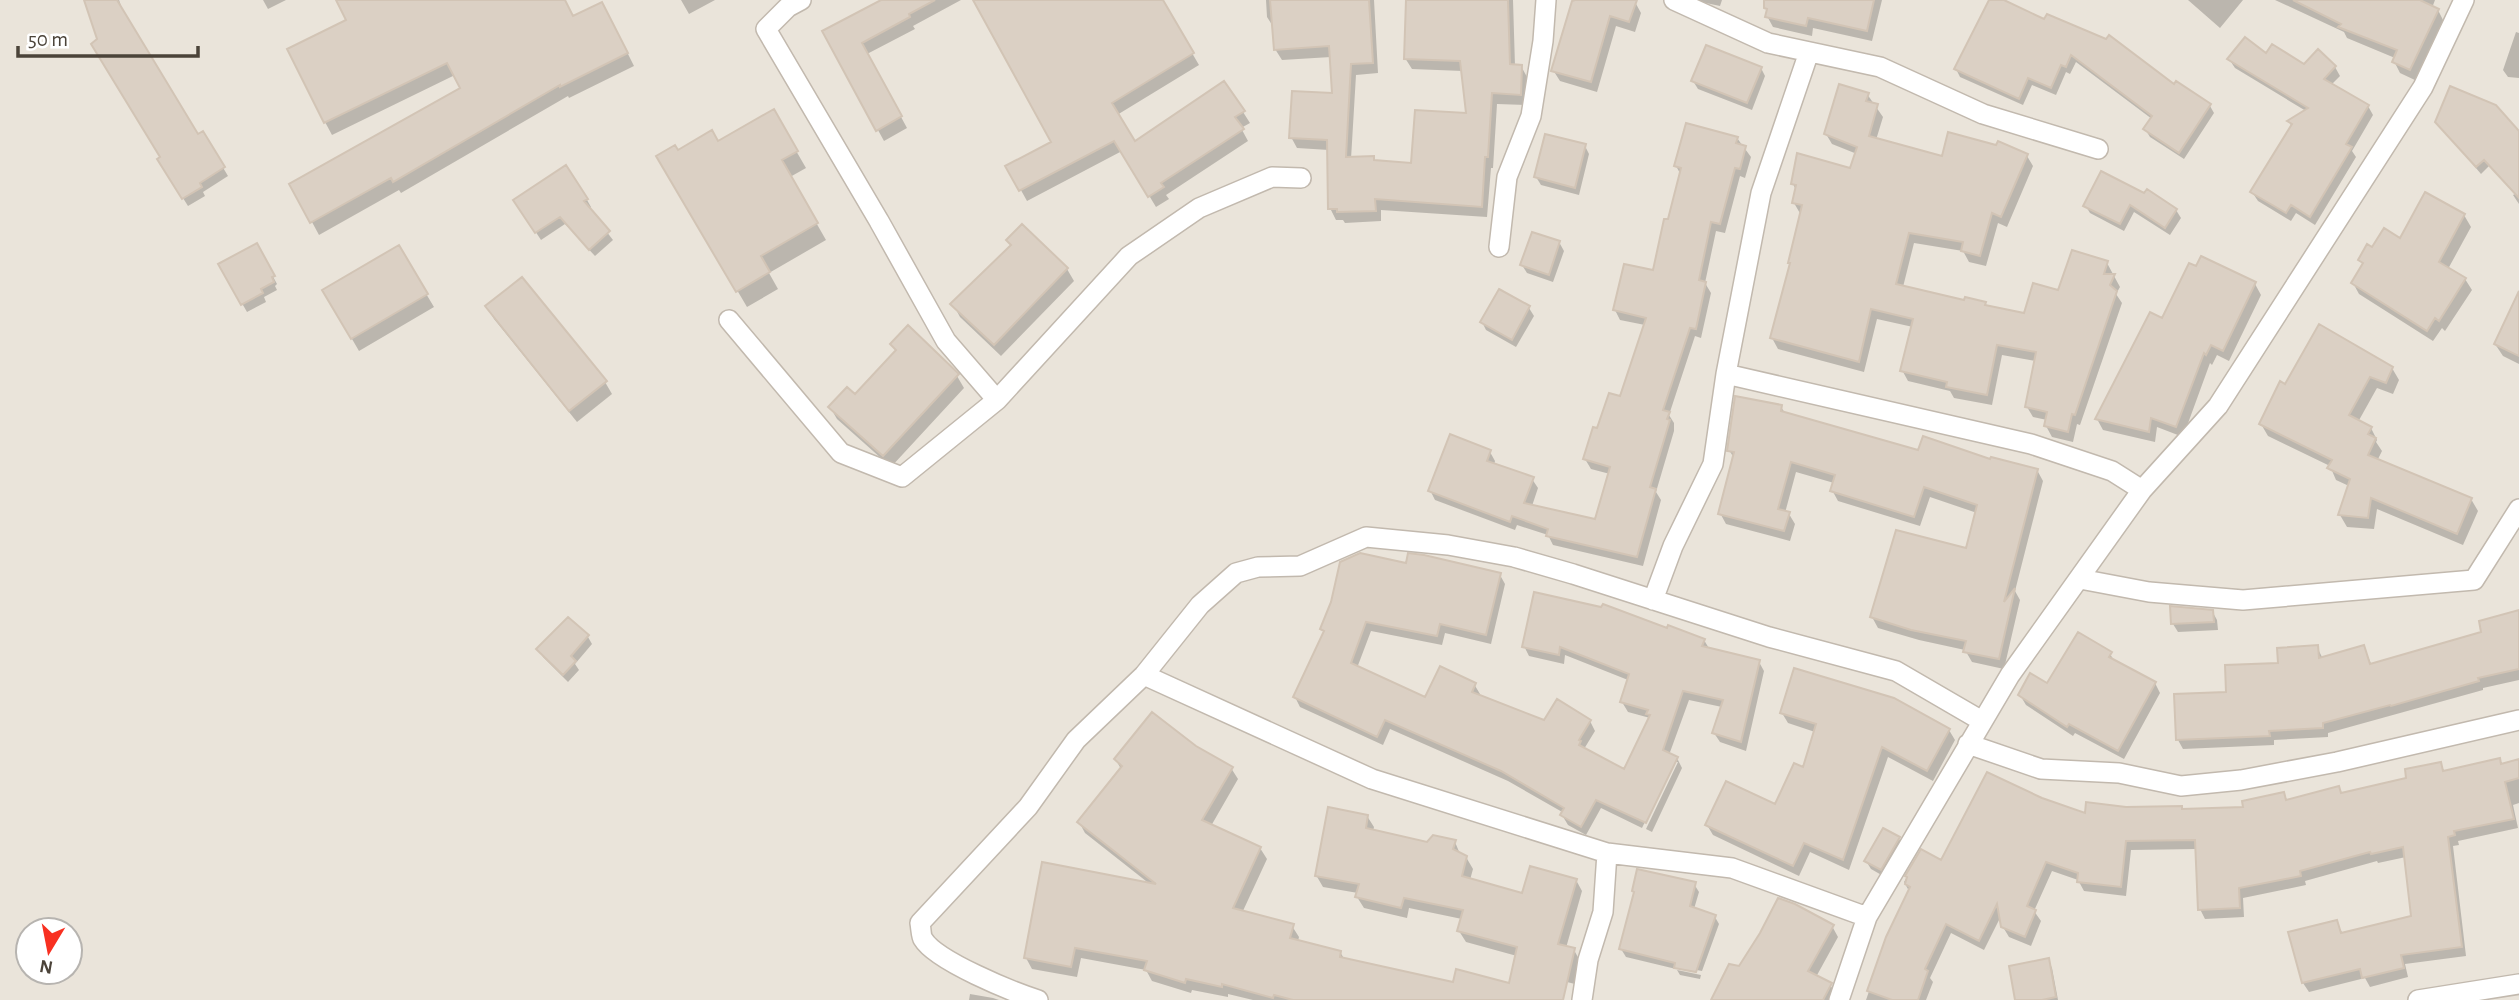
<svg xmlns="http://www.w3.org/2000/svg" width="2519" height="1000" viewBox="0 0 2519 1000" font-family="'Alegreya Sans',sans-serif">
  <style>
    .residential { fill: #eae4da; fill-rule: evenodd }
    .shadow { fill: #0003 }
    .building { fill: #dbd0c4; stroke: #d2c4b5; stroke-width: 2 }
    .lines { fill: none; stroke-linecap: round; stroke-linejoin: round }
    .minor-casing { stroke: #c2b9ae; stroke-width: 22 }
    .minor { stroke: #fff; stroke-width: 19 }
  </style>
  <rect width="100%" height="100%" fill="#f6f2ec"/>
  <!-- residential -->
  <path class="residential" d="M0,0H2519V1000H0ZM28,930H70V972H28Z"/>
  <!-- shadow -->
  <path class="shadow" d="M86,0H119L125,17L198,136L203,134L228,176L203,192L205,196L188,206L159,160L162,158L100,40Z
    M263,0H286L268,9Z
    M351,0H564L573,18L609,16L634,66L569,98L568,96L401,193L399,190L319,235L292,185L463,88L455,75L332,135L325,122L349,21Z
    M681,0H715L689,14Z
    M884,0H961L913,26L915,29L867,54L907,128L884,141L824,32Z
    M975,0H1161L1199,65L1117,115L1134,143L1243,112L1250,123L1241,128L1248,141L1166,195L1169,199L1156,207L1122,151L1027,201L1008,167L1054,143Z
    M1266,0H1374L1378,73L1356,75L1351,159L1373,158L1375,162L1413,165L1468,115L1463,71L1412,69L1405,58L1407,0H1513L1515,66H1521L1527,77L1526,105L1497,104L1493,168H1491L1487,217L1381,210V221L1345,223L1343,220H1336L1330,208L1329,150L1297,148L1291,137L1334,95L1331,57L1282,60L1275,49L1274,28L1267,17Z
    M1609,0L1635,2L1641,13L1635,32L1616,26L1597,92L1560,81L1553,70Z
    M1692,0H1722L1720,6Z
    M1770,0H1882L1872,41L1813,28L1812,36L1773,27L1767,16Z
    M1991,0H2000L2174,86L2210,106L2214,113L2184,159L2150,137L2145,129L2152,119L2076,62L2070,74L2066,72L2056,95L2032,85L2023,105L1960,77L1956,69Z
    M2188,0H2243L2220,28Z
    M2275,0H2435L2432,8L2438,10L2444,22L2417,81L2400,73L2394,61L2395,58L2347,38L2344,32Z
    M2516,32L2519,33V78L2508,77L2503,70Z
    M2318,52L2335,67L2340,76L2331,85L2368,106L2373,115L2352,151L2356,157L2315,225L2296,213L2291,221L2258,201L2252,192L2292,127L2289,122L2306,111L2235,68L2229,59L2267,56L2304,67Z
    M1761,68L1765,76L1752,110L1698,89L1693,81Z
    M1867,94L1883,117L1876,140L1943,158L2027,156L2033,166L2007,227L1998,223L1986,266L1969,262L1963,251L1914,243L1903,287L1965,302L1985,304L1986,307L2025,316L2107,263L2120,287L2116,294L2122,303L2080,425L2077,424L2073,442L2052,437L2046,426L2047,420L2033,417L2027,407L2036,361L2002,355L1992,405L1954,398L1950,391L1908,381L1902,370L1913,327L1877,319L1864,372L1778,349L1772,338L1792,265L1801,215L1794,203L1796,190L1793,184L1851,170L1857,154L1832,144L1826,134Z
    M773,111L806,168L790,177L826,240L769,273L778,289L747,307L658,156L718,143Z
    M2437,122L2519,133V204L2513,195L2515,194L2489,166L2481,174Z
    M1737,138L1751,157L1745,178L1740,176L1725,233L1716,231L1705,283L1711,293L1701,338L1695,336L1669,415L1674,423V431L1656,492L1661,500L1643,566L1553,545L1548,535L1517,525L1515,530L1435,500L1430,490L1490,452L1495,461L1494,465L1532,479L1538,488L1532,506L1596,521L1610,474L1591,469L1585,459L1598,430L1621,399L1645,325L1620,320L1615,310L1654,272L1681,175L1676,166Z
    M1585,146L1589,154L1579,195L1541,185L1536,177Z
    M2102,173L2176,210L2181,218L2170,235L2134,212L2124,231L2090,213L2085,205Z
    M587,200L591,207L589,209L613,240L595,256L565,224L541,240L520,208Z
    M2464,215L2471,227L2448,269L2465,279L2472,290L2445,331L2442,328L2433,341L2359,294L2353,283L2363,266L2360,260L2373,250Z
    M1008,240L1067,269L1074,281L1001,356L960,317L953,304L1012,246Z
    M1559,242L1564,251L1553,282L1527,273L1522,265Z
    M256,245L277,284L275,286L277,290L264,297L266,302L247,312L220,265Z
    M398,247L434,307L359,351L324,291Z
    M2255,284L2261,295L2229,361L2217,355L2212,365L2210,363L2183,437L2157,427L2155,442L2103,430L2097,419L2163,320Z
    M1499,291L1529,308L1534,316L1516,347L1486,330L1482,322Z
    M487,307L605,382L612,394L577,422L494,319Z
    M2519,312V364L2503,356L2495,344Z
    M892,344L957,376L964,388L891,467L837,419L830,407L855,396L896,352Z
    M2392,368L2399,380L2393,394L2377,388L2358,422L2371,428L2377,440L2376,442L2382,451L2377,461L2471,499L2478,511L2463,545L2377,509L2374,529L2347,527L2340,515L2349,486L2336,480L2330,466L2268,436L2261,424L2286,386Z
    M1781,407L1785,413L1919,452L1991,461L2037,470L2043,481L2015,591L2020,600L2004,669L1972,662L1965,650L1919,640L1878,628L1872,617L1967,550L1977,513L1930,497L1920,526L1838,501L1832,490L1834,483L1796,472L1785,513L1789,514L1795,524L1790,541L1726,524L1720,513L1734,458L1729,450Z
    M1408,565L1500,575L1505,584L1491,644L1445,633L1442,645L1371,631L1357,668L1426,699L1474,684L1480,694L1479,696L1545,723L1590,721L1595,731L1584,749L1625,772L1650,718L1628,712L1622,702L1628,680L1565,655L1564,664L1529,656L1524,646L1668,631L1704,640L1710,650L1759,662L1764,671L1746,751L1720,742L1714,733L1722,707L1689,700L1669,755L1677,758L1682,768L1652,832L1646,829L1678,762H1674L1642,828L1601,808L1586,835L1568,825L1562,815L1564,813L1508,781L1390,729L1383,745L1300,707L1295,697L1324,633L1322,629Z
    M2212,611L2217,620L2218,630L2178,632L2173,624Z
    M2519,612V680L2483,688V690L2328,733V737L2274,740V745L2183,749L2178,740L2228,694L2317,647L2323,659L2364,647L2372,666L2483,633Z
    M568,620L588,637L592,644L575,664L579,670L568,682L543,657L539,649Z
    M2110,654L2115,662L2155,683L2160,693L2124,759L2075,733L2073,736L2026,705L2020,695L2047,685Z
    M1782,713L1949,730L1955,740L1933,781L1888,757L1849,870L1810,852L1799,876L1713,835L1707,825L1775,806L1804,770L1815,732L1788,723Z
    M1195,747L1231,768L1238,779L1211,826L1260,848L1267,859L1242,913L1292,926L1299,937L1298,941L1340,952L1345,960L1454,984L1510,985L1517,956L1466,942L1459,931L1462,919L1409,908L1407,918L1364,908L1357,897L1358,893L1323,887L1316,875L1367,816L1374,827L1373,831L1428,844L1455,842L1460,854L1466,857L1473,869L1470,880L1524,895L1576,880L1582,891L1566,948L1574,950L1580,961L1575,984L1563,981L1560,1000H1253L1228,994V997L1192,990L1191,993L1152,981L1146,970L1081,958L1077,977L1032,969L1026,958L1151,885L1085,833L1079,822L1121,769L1116,760Z
    M2499,760L2502,765L2519,761V803L2513,805L2518,828L2458,841L2459,845L2453,846L2466,956L2405,964L2408,977L2370,987L2365,978L2309,992L2303,983L2336,922L2343,934L2413,917L2406,857L2378,863L2377,861L2305,881L2306,885L2243,898L2244,917L2205,919L2200,909L2197,849L2131,850L2126,896L2084,891L2078,880L2052,871L2034,911L2041,921L2031,946L2009,937L2003,927L2001,916L1984,950L1951,933L1930,978L1933,982L1926,1000H1866L1887,939L1909,891L1904,882L1922,852L1941,863L2041,800L2086,816L2126,808L2183,811L2245,808L2283,794L2287,801L2342,794L2408,780L2440,764L2445,772Z
    M1899,839L1903,847L1885,877L1871,869L1866,861Z
    M1694,884L1699,892L1694,909L1715,917L1719,924L1702,971L1676,966V969L1626,957L1621,949L1635,894L1633,891Z
    M1832,926L1838,937L1816,977L1830,985L1837,995L1835,1000H1712L1740,968Z
    M2048,960L2052,968L2058,1000H2017Z
    M1677,970L1701,975L1700,979L1680,975Z
    M970,994L993,998L999,1000H969Z"/>
  <!-- building -->
  <path class="building" d="M84,0H117L198,134L203,131L225,167L200,183L202,187L182,199L157,159L160,157L91,44L97,39Z
    M336,0H565L573,16L602,2L628,53L560,87V85L393,182L391,178L310,223L289,184L460,88L447,63L324,123L287,49L346,20Z
    M881,0H935L909,14L910,17L862,43L902,116L876,131L822,31Z
    M973,0H1163L1194,53L1112,103L1135,141L1224,81L1245,111L1235,117L1244,129L1161,183L1164,187L1148,197L1114,141L1019,191L1005,166L1051,142Z
    M1270,0H1369L1373,63L1351,64L1346,157L1374,156V160L1411,163L1415,110L1466,113L1460,61L1404,59L1406,0H1508L1510,64L1522,65L1521,95L1492,93L1488,157H1485L1482,207L1375,199L1376,211L1337,212V209H1328L1327,140L1289,138L1292,91L1332,93L1329,46L1274,50Z
    M1575,0H1637L1629,22L1610,16L1591,82L1551,71L1572,1Z
    M1764,0H1874L1867,31L1808,18L1806,26L1765,17L1767,9L1764,8Z
    M1989,0H2004L2044,19L2047,14L2106,39L2109,35L2174,84L2176,81L2211,104L2179,153L2143,129L2152,116L2071,55L2066,67L2061,65L2051,88L2028,78L2019,99L1954,69Z
    M2293,0H2420L2439,9L2410,70L2392,62L2397,50L2338,27L2341,24Z
    M2245,37L2266,53L2272,44L2304,64L2318,49L2336,66L2324,79L2369,105L2346,144L2352,147L2310,217L2291,205L2286,213L2250,192L2292,124L2287,121L2308,108L2227,59Z
    M1706,45L1762,67L1747,103L1691,81Z
    M1839,84L1869,93L1866,101L1878,104L1869,136L1942,156L1948,132L1996,145L1998,141L2028,154L2001,217L1992,213L1980,256L1961,251L1963,242L1909,233L1896,284L1964,300L1965,297L1986,302L1985,305L2024,313L2033,283L2058,290L2072,250L2108,261L2104,274H2115L2110,285L2117,291L2075,415L2072,414L2068,432L2044,426L2047,412L2025,407L2036,352L1997,345L1987,395L1946,387L1947,382L1900,371L1913,319L1871,309L1859,362L1770,338L1790,263H1788L1802,205L1792,203L1796,185L1791,184L1797,153L1850,168L1857,147L1824,134Z
    M2450,86L2496,105L2519,131V198L2484,160L2476,167L2435,122Z
    M774,109L798,151L782,160L818,223L761,256L770,272L736,292L656,156L675,145L678,150L712,130L718,141Z
    M1686,123L1738,137L1736,143L1746,146L1740,169L1735,168L1720,224L1711,222L1699,280L1706,282L1696,329L1690,328L1663,410L1670,412L1667,419L1670,420L1650,487L1656,489L1637,557L1546,536L1548,529L1512,516L1510,522L1428,491L1450,434L1491,450L1487,461L1534,477L1524,503L1595,519L1610,467L1583,459L1593,427L1597,428L1609,393L1620,396L1646,318L1613,310L1624,264L1653,270L1664,219H1668L1681,168L1674,166Z
    M1545,134L1586,144L1575,188L1534,177Z
    M566,165L588,199L584,201L610,231L589,250L560,217L535,233L513,200Z
    M2101,171L2144,193L2147,189L2177,209L2165,228L2130,205L2120,224L2083,206Z
    M2425,192L2465,214L2439,262L2466,278L2439,321L2435,318L2427,331L2351,283L2363,263L2358,260L2367,244L2372,247L2384,228L2400,238Z
    M1022,224L1068,268L994,345L950,304L1011,245L1006,240Z
    M1532,232L1560,241L1549,275L1520,265Z
    M257,243L275,276L272,277L274,282L261,289L263,293L241,305L218,264Z
    M399,245L428,294L351,339L322,290Z
    M2201,256L2256,282L2223,351L2211,345L2206,355L2204,353L2176,427L2151,418L2149,432L2095,419L2150,312L2162,318L2189,263L2196,266Z
    M522,277L607,381L569,411L485,306Z
    M1499,289L1530,306L1512,340L1480,322Z
    M2519,291V356L2494,344Z
    M2319,324L2393,367L2386,383L2370,377L2349,415L2372,427L2368,434L2376,438L2368,455L2472,498L2457,534L2371,498L2368,518L2338,515L2350,479L2327,468L2332,460L2259,424L2280,381L2285,384Z
    M908,325L959,374L883,456L828,407L847,387L855,394L896,350L890,344Z
    M1735,396L1782,405L1781,411L1918,450L1923,436L1990,459L1991,457L2038,469L2004,602L2015,588L1999,659L1963,652L1966,641L1911,630L1870,617L1896,530L1966,548L1977,505L1924,487L1914,517L1830,491L1835,475L1791,462L1778,509L1790,512L1784,531L1718,514L1734,452L1727,451Z
    M1360,553L1406,563L1408,553L1424,555L1501,573L1486,635L1440,624L1437,636L1366,622L1351,663L1425,697L1440,666L1476,683L1472,692L1544,720L1557,699L1591,720L1579,740L1581,741L1579,745L1624,769L1650,715L1646,714L1648,710L1620,702L1629,674L1560,647L1559,655L1522,647L1534,592L1601,607L1603,604L1667,628L1668,625L1705,639L1702,646L1760,660L1741,742L1712,733L1723,700L1683,691L1663,750L1678,757L1646,823L1596,800L1581,827L1560,815L1564,808L1501,771L1385,720L1377,737L1293,697L1324,631L1320,629L1331,602L1340,562Z
    M2170,606L2213,610L2214,622L2171,624Z
    M2519,610V669L2478,678L2479,681L2391,706L2390,705L2323,723V728L2269,731L2270,736L2176,740L2174,694L2226,692L2225,665L2278,663L2277,648L2318,645L2319,658L2364,645L2370,664L2481,632L2479,621Z
    M568,617L589,635L571,656L576,661L563,675L536,649Z
    M2078,632L2112,652L2109,657L2156,682L2118,751L2069,724L2067,727L2018,695L2030,673L2047,683Z
    M1794,668L1894,698L1950,729L1927,771L1882,747L1843,860L1804,843L1793,866L1705,825L1726,781L1775,804L1794,763L1803,767L1816,724L1780,713Z
    M1152,712L1196,746L1233,767L1202,820L1261,847L1233,908L1294,924L1290,938L1341,951L1340,957L1453,982L1456,969L1509,983L1517,947L1457,931L1463,910L1404,898L1401,908L1355,897L1359,884L1315,876L1328,807L1368,815L1366,828L1427,842L1433,835L1456,840L1453,849L1467,856L1462,876L1522,893L1530,866L1577,879L1558,944L1575,948L1563,1000H1293L1274,995L1273,998L1222,984V987L1186,979L1185,983L1144,970L1147,961L1075,948L1071,967L1024,958L1042,862L1156,884L1077,822L1122,766L1114,759Z
    M2500,758L2501,764L2519,759V778L2505,782L2514,819L2454,831L2455,835L2448,837L2462,947L2401,955L2404,968L2362,978L2360,969L2302,983L2288,932L2337,920L2341,933L2411,916L2403,847L2371,854L2370,852L2300,871L2301,876L2239,888L2240,908L2198,910L2195,840L2126,841L2121,887L2077,882L2078,873L2046,862L2027,906L2036,910L2025,937L2001,927L1997,904L1979,941L1946,924L1925,969L1928,971L1918,1000H1892L1867,991L1886,937L1910,887L1905,884L1907,877L1905,876L1921,849L1941,860L1987,772L2042,798L2085,813L2086,802L2126,807L2182,806V809L2243,807L2242,801L2284,792L2286,800L2339,786L2341,793L2406,778L2405,769L2441,762L2443,771Z
    M1883,828L1900,837L1881,870L1864,861Z
    M1637,869L1696,882L1690,906L1716,915L1696,972L1674,968L1675,963L1619,949L1634,892L1632,891Z
    M1778,898L1795,904L1834,925L1808,971L1832,983L1823,1000H1711L1729,964L1739,966L1760,933Z
    M2049,958L2056,997L2042,1000H2015L2009,966Z"/>
  <g class="lines">
    <defs>
      <path id="minor" d="M801,0L788,7L766,29L879,221L946,341L997,400
        M1674,0L1768,43L1880,67L1983,114L2098,149
        M1499,247L1507,177L1531,116L1543,41L1546,0
        M729,320L841,453L902,477L997,400L1129,256L1199,208L1272,177L1301,178
        M1726,374L2031,444L2112,471L2142,490
        M2080,579L2149,592L2243,600L2474,580L2519,509
        M1653,600L1673,546L1713,464L1726,374L1761,193L1809,52
        M1144,675L1372,779L1607,853L1732,868L1867,917
        M1968,744L2041,769L2119,773L2181,786L2241,780L2337,762L2519,720
        M1038,1000C1013,992 936,961 923,939C921,936 921,928 920,923L1028,807L1076,740L1144,675L1200,605L1236,573L1258,567L1300,566L1366,537L1448,545L1514,557L1573,574L1769,637L1896,671L1982,721
        M1582,1000L1588,960L1603,912L1607,853
        M1839,1000L1867,917L2010,675L2142,490L2218,406L2423,87L2464,0
        M2418,1000L2519,984"/>
    </defs>
    <!-- minor casing -->
    <use href="#minor" class="minor-casing"/>
    <!-- minor -->
    <use href="#minor" class="minor"/>
  </g>
  <!-- north arrow -->
  <g transform="translate(49 951) rotate(190)"><circle r="33" fill="#ffffff" stroke="#b7b4b0" stroke-width="2"/>
  <path d="M0-5L12 26L0 18L-12 26Z" fill="#f83021"/>
  <text y="-10" font-size="19" font-weight="bold" text-anchor="middle" fill="#4b4339">N</text>
  </g>
  <!-- scale -->
  <path d="M18 46v10h180v-10" fill="none" stroke="#4b4339" stroke-width="3.5"/>
  <text x="28" y="46" font-size="21" fill="#4b4339" stroke="#ffffff" stroke-width="5" paint-order="stroke">50 m</text>
</svg>
